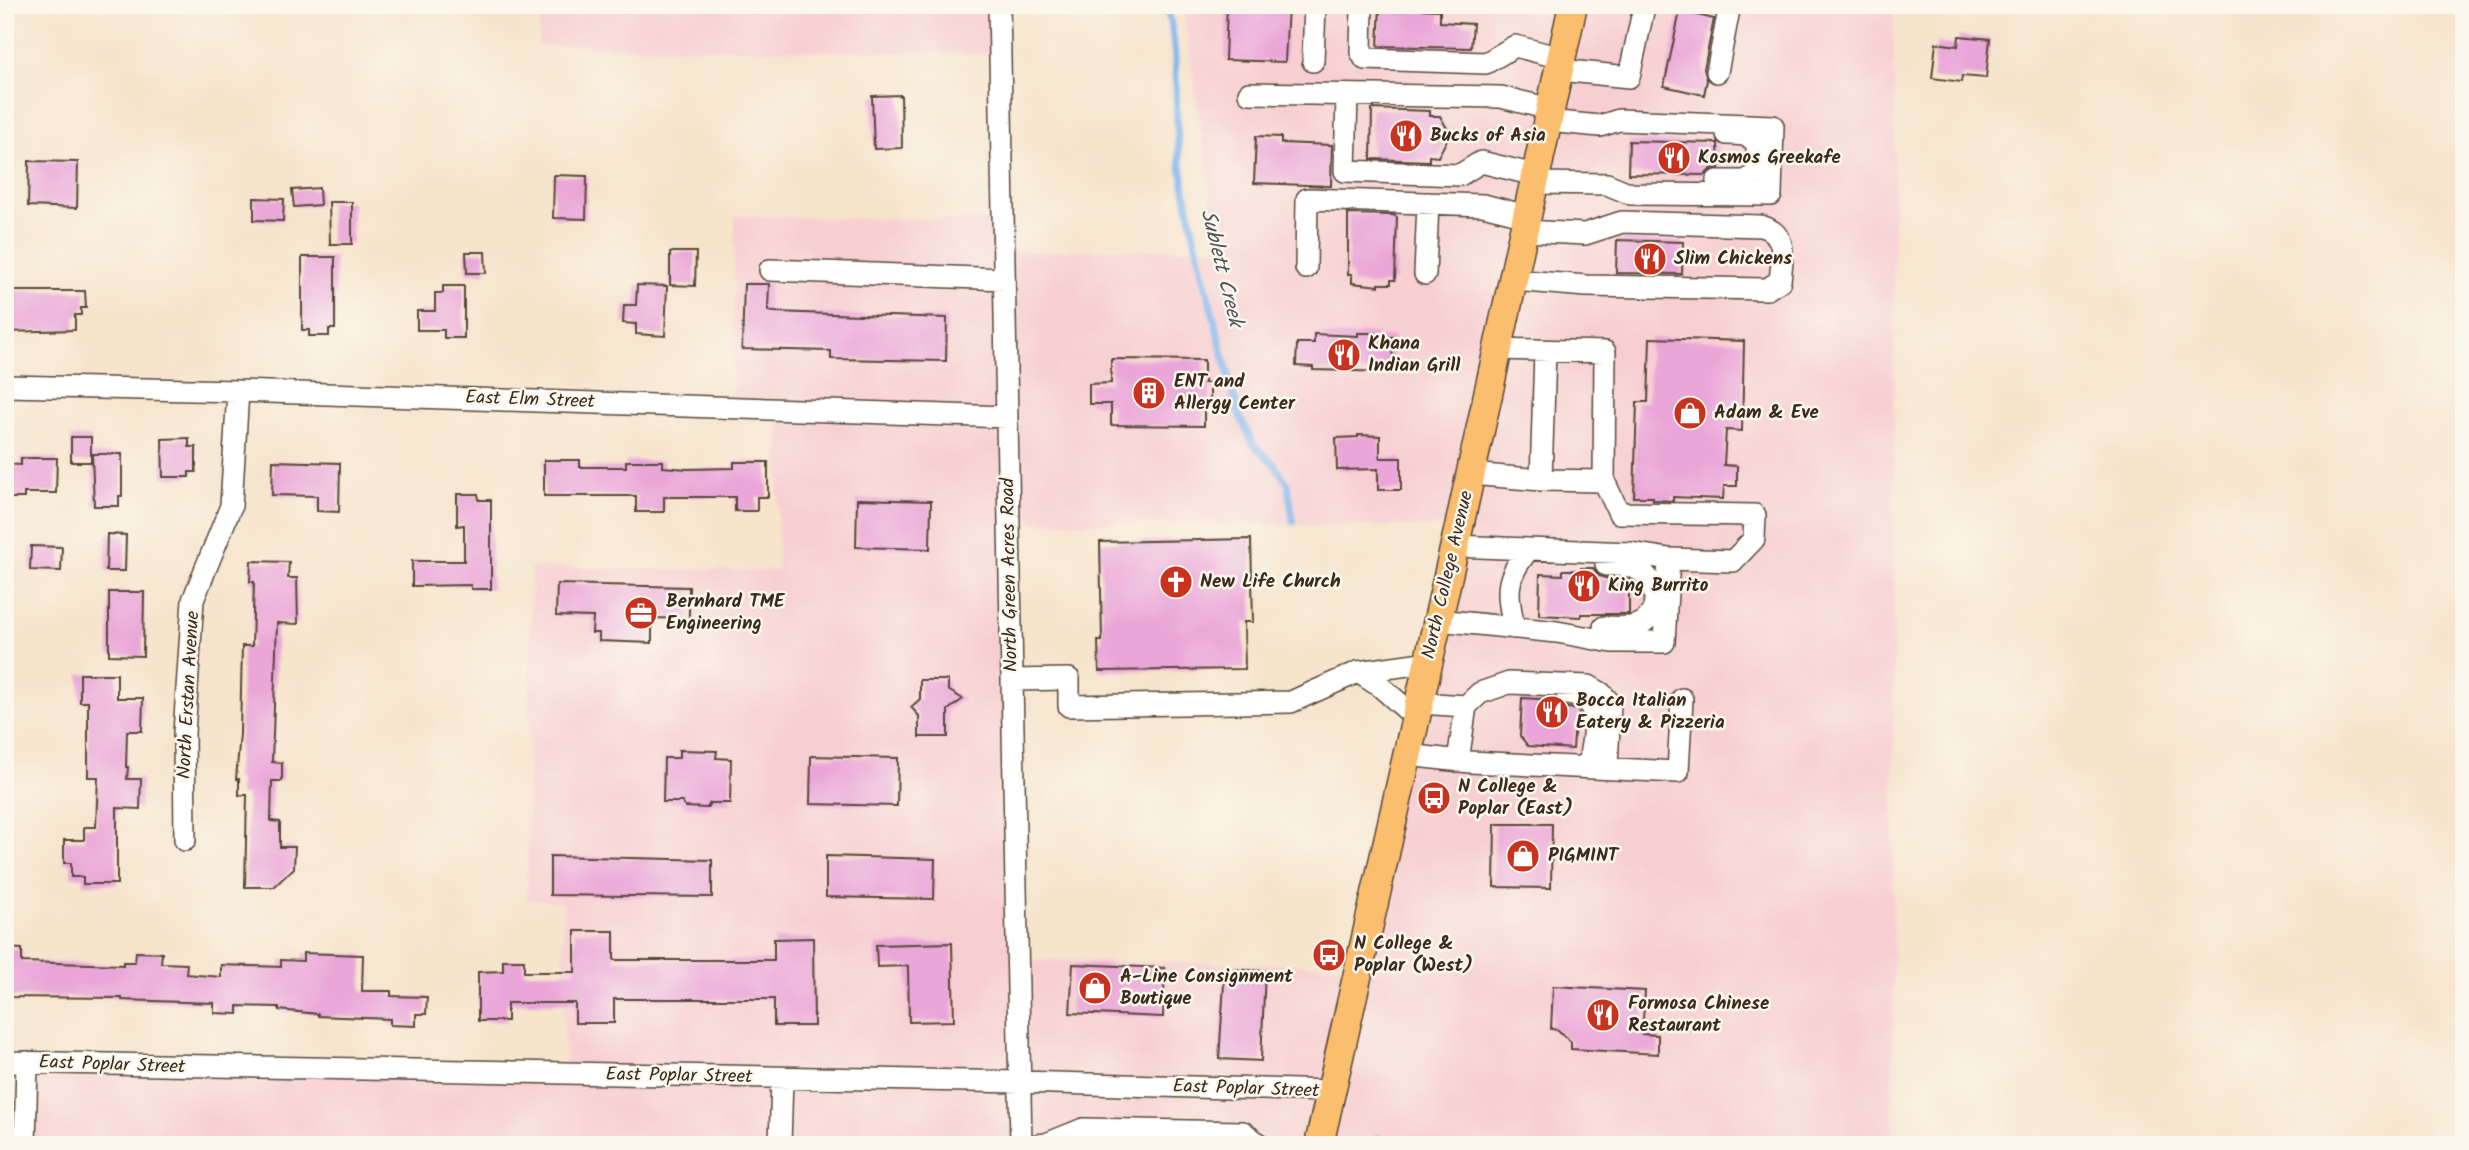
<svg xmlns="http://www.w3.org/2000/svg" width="2469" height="1150" viewBox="0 0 2469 1150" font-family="Kalam,sans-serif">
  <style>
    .built { fill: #f7cfd2; fill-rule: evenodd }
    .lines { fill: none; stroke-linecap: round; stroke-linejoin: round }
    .stream { stroke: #7fb4ed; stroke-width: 7 }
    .building { fill: #eaa6d8 }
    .minor-casing { stroke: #574638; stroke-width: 24 }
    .major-casing { stroke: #574638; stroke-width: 31 }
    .minor { stroke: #fff; stroke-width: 21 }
    .major { stroke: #fabe6e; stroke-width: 28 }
    .labels { text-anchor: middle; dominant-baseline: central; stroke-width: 5; stroke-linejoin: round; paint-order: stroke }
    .poi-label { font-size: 19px; font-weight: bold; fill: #3b2a1e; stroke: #fbf7ec; text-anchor: start }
    .street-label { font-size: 19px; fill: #3b2a1e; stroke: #fbf7ec }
    .water-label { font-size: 21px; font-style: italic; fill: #4f535c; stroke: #fbf7ec }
  </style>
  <rect width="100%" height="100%" fill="#fbf7ec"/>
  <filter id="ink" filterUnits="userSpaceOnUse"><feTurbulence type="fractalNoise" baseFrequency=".0143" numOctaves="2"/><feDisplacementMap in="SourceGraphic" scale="14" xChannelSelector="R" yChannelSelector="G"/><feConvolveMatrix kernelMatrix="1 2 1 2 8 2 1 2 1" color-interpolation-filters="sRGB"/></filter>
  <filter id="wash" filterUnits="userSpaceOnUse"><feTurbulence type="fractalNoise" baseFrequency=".00686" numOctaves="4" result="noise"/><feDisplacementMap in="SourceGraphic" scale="28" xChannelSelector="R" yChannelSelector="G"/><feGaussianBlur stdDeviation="1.57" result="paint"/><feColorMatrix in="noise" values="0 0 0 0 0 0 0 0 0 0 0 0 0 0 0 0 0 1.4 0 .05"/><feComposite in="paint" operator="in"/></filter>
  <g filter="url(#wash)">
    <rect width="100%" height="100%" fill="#f6e4cc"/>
    <!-- built -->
    <path class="built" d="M540,5H999L1000,54L539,45Z
      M1183,5H1894L1893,1145H25L27,1062L565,1073L563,902L527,900L531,567L777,571L780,409L732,407L735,216L1003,221L1004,252L1218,248ZM1009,522L1459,527L1359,966L1017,960Z"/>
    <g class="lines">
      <!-- stream -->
      <path class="stream" d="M1166,5C1181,51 1173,112 1180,160C1193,245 1217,328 1238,412L1253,444L1274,464L1288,484L1293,521
        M1378,1138L1380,1145"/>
    </g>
    <g id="blocks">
      <!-- building -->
      <path class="building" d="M1227,5H1288L1285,62L1225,60Z
        M1380,7L1440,10V22L1473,24L1471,48L1378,46Z
        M1680,11L1714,19L1704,69L1707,80L1704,95L1664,86Z
        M1959,36L1990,39L1986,78L1962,76L1961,82L1932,78L1936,43L1958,46Z
        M901,95L902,148L874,149L872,96Z
        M1372,109L1430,111V116H1440L1450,134L1438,157L1429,156V161L1371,159Z
        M1256,136L1281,137V143L1332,145L1331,186L1254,183Z
        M1629,141L1718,143L1719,168L1711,169L1705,175L1628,174Z
        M29,161L78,162L77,208L28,206Z
        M554,175L587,176L586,219L553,218Z
        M319,188L320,205L294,207L292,190Z
        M254,198L284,199L283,221L254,220Z
        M329,202H352V244H330Z
        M1348,214L1393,215L1397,217L1395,280H1391V284H1379V286L1352,283V274H1348Z
        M1617,240L1683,242L1682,274L1616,273Z
        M466,252H485L486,273H467Z
        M673,252H696L695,286L670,285V253Z
        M302,257H335V329H329V336H309V330H302Z
        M744,284H769L768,311L774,312L947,318L946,361L831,359V351L742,349Z
        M637,285L667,286L665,336L636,334V324L623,323L624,305H636Z
        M443,286H464V338H444V330H417V311H435V293H443Z
        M5,291H85L86,308H81V315H75V330L5,332Z
        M1358,333H1376V337H1393L1392,372L1313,370V367L1296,366L1297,343H1314V334L1358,336Z
        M1650,338L1744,341L1742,431L1726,430L1724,465L1737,466V486H1724L1723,499L1673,497V501L1653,500V497H1634L1637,402H1648Z
        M1111,359L1204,360V383H1210V403H1204V426L1111,425V404H1089V384L1111,383Z
        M1358,435L1380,436V458H1401V490H1378V469L1337,470L1336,438L1358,437Z
        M71,437H91V462H71Z
        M189,438V447H196V472H189V477H163L162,439Z
        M92,454H122V496H119V506H94Z
        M21,458H57L56,493H24V498H5V464L21,465Z
        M544,460H580V467H626V461H663V467L687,469L734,468V462H768V497H757V511H735V497H664V512H636V496H544Z
        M273,461L340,463L339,512L317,511V496L272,495Z
        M457,494H478L479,500H491V589H471V585L412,586V561H464V525L457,526Z
        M857,499L931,501L930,549L856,547Z
        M107,534L126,535L125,571H106Z
        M1251,539L1253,622H1244L1245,669L1099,671L1098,641H1102L1100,542Z
        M31,546L62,547L61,571L30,570Z
        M251,561L289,562L288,578H297L298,624L277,623L272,762L282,763V781H272L271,821L280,822V847H295L294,868L274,887H245L247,795H239V779H236L240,734L242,646H252L254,582H250Z
        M1581,568H1593L1599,576L1605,578L1629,580V614H1581V617L1539,615L1540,574L1563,575V570H1581Z
        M557,584L689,587V619L652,618V643L599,641V633H592L593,617L556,616Z
        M109,592H144L143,656L109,655Z
        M80,674H117V698H143L142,731H127L126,767H128L127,779H141L140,809L117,808V884H83V877H71V863H64V840H84V827H96L98,777H88V702H80Z
        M920,680H948V690L963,699L948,710V737H919V716L911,707L920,699Z
        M1522,698L1556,700L1564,707L1578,710L1581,723H1575L1573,749L1528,746L1520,736Z
        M679,750L717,751L716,758L731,759L730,803H710L707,808L685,807L682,802H663L664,758H679Z
        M811,756L898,758L897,806L810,804Z
        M1495,824H1552L1551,888L1494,887Z
        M550,856L712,860V897L550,895Z
        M826,856L935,859L934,899L826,897Z
        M575,931H614V960H774V939L813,938L814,1026H774V999H614V1023H575V1003H507V1021H478V972L503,971V960H524V972H575Z
        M952,943L954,1021L909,1022L908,966L877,967L876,945Z
        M5,948L22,949V962L123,965V962H135L136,952L162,953L161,963L187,964L186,974L221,977V965L281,967V960L303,961V953L363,955L362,991H391V996L427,997L426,1014H416V1026L390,1025V1019L318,1016V1014L279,1010V1007L238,1006V1014L214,1013V1003L122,1000V998L5,997Z
        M1073,964L1165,968L1163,1017L1070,1013Z
        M1225,969L1265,971L1261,1061L1219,1059Z
        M1553,986L1645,991L1642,1034L1658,1035V1054L1571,1049V1042L1558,1030L1551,1029Z"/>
    </g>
  </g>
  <g filter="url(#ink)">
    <use href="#blocks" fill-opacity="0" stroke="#574638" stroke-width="2"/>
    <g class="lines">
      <defs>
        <path id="minor" d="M999,5L1021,1145
          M1362,5L1361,52L1365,59L1486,63L1515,46L1561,58
          M1313,61L1315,5
          M1559,70L1629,77L1644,7
          M1717,72L1730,5
          M1249,93L1501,97L1550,109
          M1347,95L1345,171L1460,175L1481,162L1535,175
          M1717,181H1745L1754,176L1757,167V143C1748,134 1739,134 1727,134
          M1534,183L1607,184L1631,194L1771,195L1773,126L1619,120L1600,126L1547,121
          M1306,268L1307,199L1483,205L1527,216
          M770,270L1004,279
          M1425,274L1428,203
          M1513,280L1586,286L1767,289L1780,281C1782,258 1789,234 1761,226L1622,222L1585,234L1523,231
          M5,386L238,391L1007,417
          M1471,474L1541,480L1604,481L1605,352L1498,349
          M1541,480L1545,351
          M1604,481L1619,513L1755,515L1754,539L1733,561L1669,559
          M1438,620L1557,632L1612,642H1664L1669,559L1631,553L1455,546
          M1604,627C1615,627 1628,629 1638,625C1661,616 1660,582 1639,570C1629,564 1617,565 1606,565
          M1514,628C1507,591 1504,579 1529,549
          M1358,672L1381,687L1416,718
          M1012,680L1069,679V706L1291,702L1358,672L1429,662
          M1567,694L1587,698C1600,718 1591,745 1588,768
          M1419,703L1466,706
          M1407,755L1470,762L1678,772L1682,699
          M1458,761L1466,706L1480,693L1509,683L1589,686L1601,693L1610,703L1607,768
          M185,840L184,733L193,600L231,506L238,391
          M5,1062L1020,1082L1331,1091
          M25,1145L27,1062
          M780,1145L782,1078
          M1038,1145L1046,1144L1083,1129L1243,1132L1260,1145"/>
        <path id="major" d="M1319,1145L1459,527L1573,5"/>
      </defs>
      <!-- minor casing -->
      <use href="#minor" class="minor-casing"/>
      <!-- major casing -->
      <use href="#major" class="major-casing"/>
      <!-- minor -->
      <use href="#minor" class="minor"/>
      <!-- major -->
      <use href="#major" class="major"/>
    </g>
  </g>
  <!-- icons -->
  <defs>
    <symbol id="restaurant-disc" viewBox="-11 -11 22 22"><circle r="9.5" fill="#c8321e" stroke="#fbf7ec"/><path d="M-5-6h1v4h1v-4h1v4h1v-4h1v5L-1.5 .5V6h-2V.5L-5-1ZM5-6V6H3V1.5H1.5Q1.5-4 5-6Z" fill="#fff"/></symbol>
    <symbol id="building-disc" viewBox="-11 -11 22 22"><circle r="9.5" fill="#c8321e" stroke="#fbf7ec"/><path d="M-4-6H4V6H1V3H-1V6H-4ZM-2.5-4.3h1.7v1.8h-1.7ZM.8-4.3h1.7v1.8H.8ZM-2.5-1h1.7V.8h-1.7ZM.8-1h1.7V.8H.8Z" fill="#fff"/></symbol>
    <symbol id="shop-disc" viewBox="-11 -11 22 22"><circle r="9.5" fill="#c8321e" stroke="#fbf7ec"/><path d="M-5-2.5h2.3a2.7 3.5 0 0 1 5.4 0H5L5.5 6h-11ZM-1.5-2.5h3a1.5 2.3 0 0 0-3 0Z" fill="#fff"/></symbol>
    <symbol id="church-disc" viewBox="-11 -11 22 22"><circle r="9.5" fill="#c8321e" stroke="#fbf7ec"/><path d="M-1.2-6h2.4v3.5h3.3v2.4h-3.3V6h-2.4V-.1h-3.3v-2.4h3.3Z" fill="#fff"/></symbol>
    <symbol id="office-disc" viewBox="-11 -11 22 22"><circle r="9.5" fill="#c8321e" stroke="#fbf7ec"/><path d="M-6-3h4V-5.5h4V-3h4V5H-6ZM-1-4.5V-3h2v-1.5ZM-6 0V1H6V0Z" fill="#fff"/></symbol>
    <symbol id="bus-disc" viewBox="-11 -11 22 22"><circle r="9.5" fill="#c8321e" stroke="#fbf7ec"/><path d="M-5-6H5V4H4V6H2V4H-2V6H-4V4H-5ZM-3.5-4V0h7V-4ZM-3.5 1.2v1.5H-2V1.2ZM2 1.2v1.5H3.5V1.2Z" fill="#fff"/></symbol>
  </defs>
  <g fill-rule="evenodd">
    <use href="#restaurant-disc" x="1387" y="117" width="38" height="38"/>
    <use href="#restaurant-disc" x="1655" y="139" width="38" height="38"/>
    <use href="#restaurant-disc" x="1631" y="240" width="38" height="38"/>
    <use href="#restaurant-disc" x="1325" y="336" width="38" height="38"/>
    <use href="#building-disc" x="1130" y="374" width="38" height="38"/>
    <use href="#shop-disc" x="1671" y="394" width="38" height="38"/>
    <use href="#church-disc" x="1157" y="563" width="38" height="38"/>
    <use href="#restaurant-disc" x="1565" y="567" width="38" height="38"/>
    <use href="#office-disc" x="622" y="594" width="38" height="38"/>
    <use href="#restaurant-disc" x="1533" y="693" width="38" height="38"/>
    <use href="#bus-disc" x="1415" y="779" width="38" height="38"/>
    <use href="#shop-disc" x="1504" y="837" width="38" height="38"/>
    <use href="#bus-disc" x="1310" y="936" width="38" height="38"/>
    <use href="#shop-disc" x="1076" y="969" width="38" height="38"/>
    <use href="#restaurant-disc" x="1584" y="996" width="38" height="38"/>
  </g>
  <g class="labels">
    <!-- poi labels -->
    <g class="poi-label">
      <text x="1430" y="136">Bucks of Asia</text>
      <text x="1698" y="158">Kosmos Greekafe</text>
      <text x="1674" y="259">Slim Chickens</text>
      <text x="1368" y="344">Khana<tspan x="1368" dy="22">Indian Grill</tspan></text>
      <text x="1174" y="382">ENT and<tspan x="1174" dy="22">Allergy Center</tspan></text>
      <text x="1714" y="413">Adam &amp; Eve</text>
      <text x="1200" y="582">New Life Church</text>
      <text x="1608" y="586">King Burrito</text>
      <text x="666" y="602">Bernhard TME<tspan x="666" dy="22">Engineering</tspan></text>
      <text x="1576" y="701">Bocca Italian<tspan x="1576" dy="22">Eatery &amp; Pizzeria</tspan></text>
      <text x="1458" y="787">N College &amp;<tspan x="1458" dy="22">Poplar (East)</tspan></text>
      <text x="1548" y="856">PIGMINT</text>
      <text x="1354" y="944">N College &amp;<tspan x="1354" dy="22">Poplar (West)</tspan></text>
      <text x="1120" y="977">A-Line Consignment<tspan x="1120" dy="22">Boutique</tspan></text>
      <text x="1628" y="1004">Formosa Chinese<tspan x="1628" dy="22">Restaurant</tspan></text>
    </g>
    <!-- street labels -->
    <g class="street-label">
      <text transform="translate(530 400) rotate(2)">East Elm Street</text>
      <text transform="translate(1010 575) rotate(-91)">North Green Acres Road</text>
      <text transform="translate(1448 575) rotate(-77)">North College Avenue</text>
      <text transform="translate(189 695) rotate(-87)">North Erstan Avenue</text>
      <text transform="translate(112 1065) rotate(2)">East Poplar Street</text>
      <text transform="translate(679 1076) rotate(1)">East Poplar Street</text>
      <text transform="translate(1246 1089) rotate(2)">East Poplar Street</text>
    </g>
    <!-- water labels -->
    <g class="water-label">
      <text transform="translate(1221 268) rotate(76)">Sublett Creek</text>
    </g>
  </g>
  <!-- margin -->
  <rect width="2469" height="1150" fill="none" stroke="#fbf7ec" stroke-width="28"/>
</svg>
